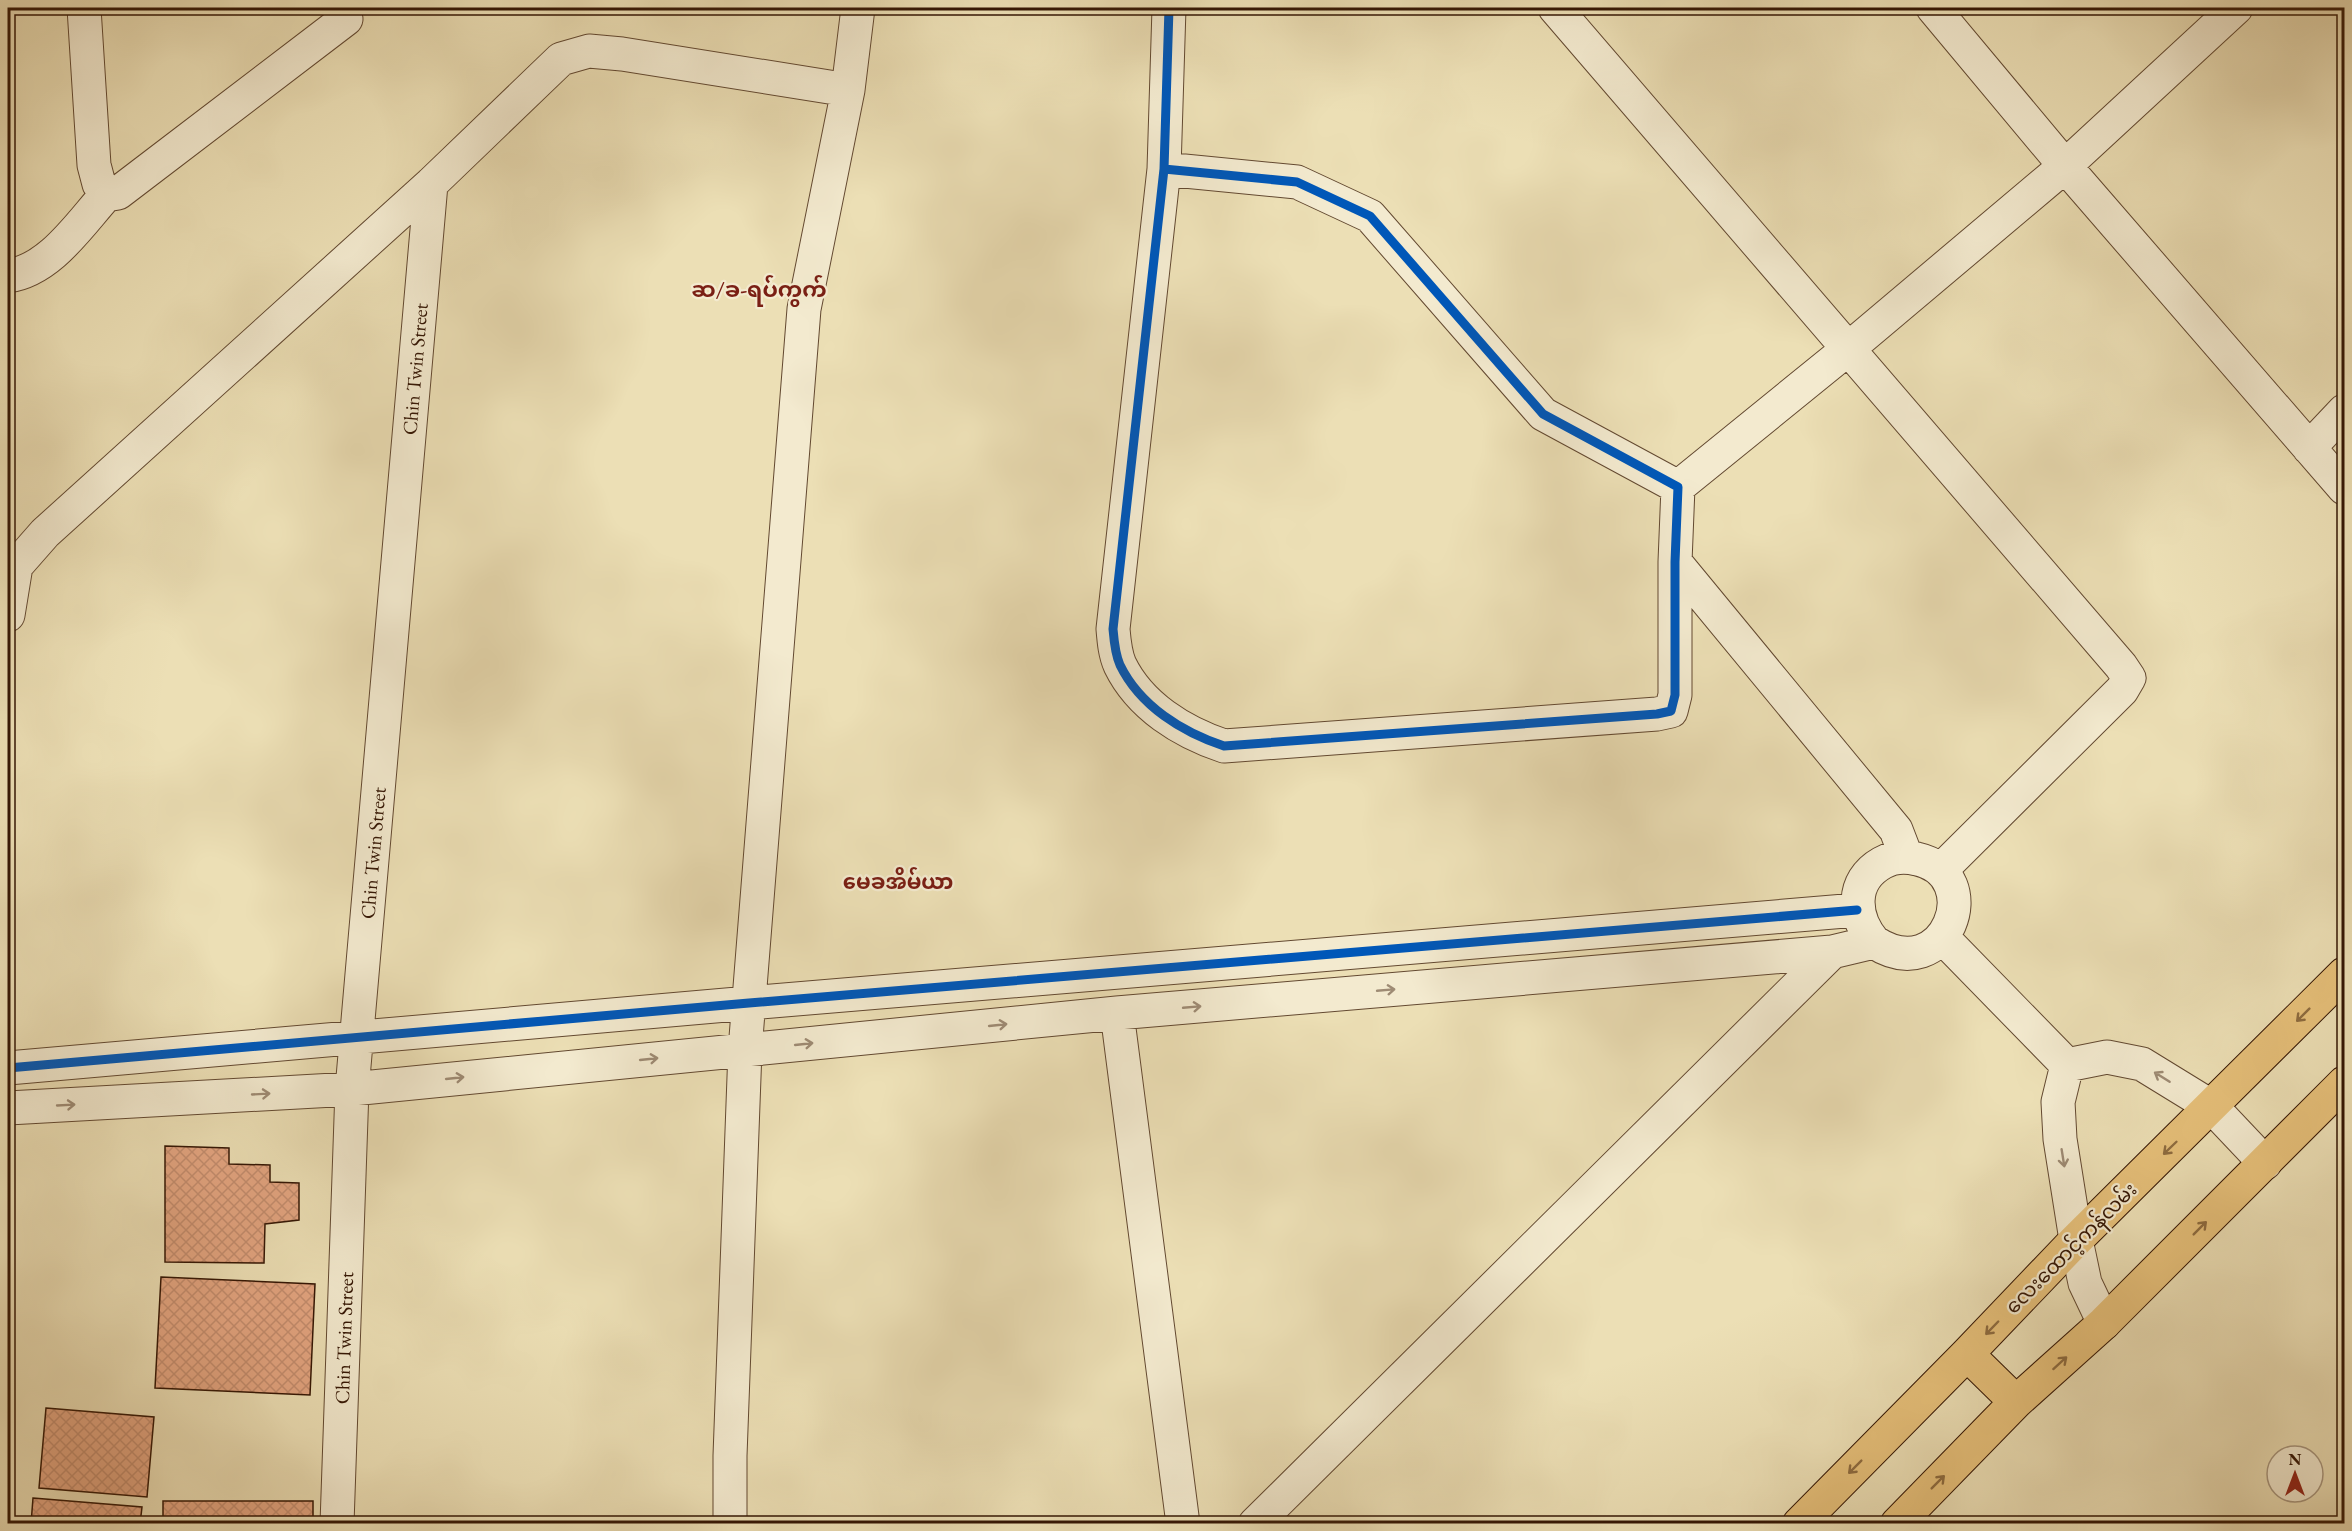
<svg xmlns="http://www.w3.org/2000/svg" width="2352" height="1531" viewBox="0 0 2352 1531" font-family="'EB Garamond','Noto Sans Myanmar',serif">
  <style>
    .building { fill: url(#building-cross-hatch); stroke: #351705; stroke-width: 1.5 }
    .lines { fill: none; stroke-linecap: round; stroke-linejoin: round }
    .minor-casing { stroke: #634931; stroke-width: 35 }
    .major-casing { stroke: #351705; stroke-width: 35 }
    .minor { stroke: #f3eacf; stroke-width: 33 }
    .major { stroke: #e6c07a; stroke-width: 33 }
    .cycleway-casing { stroke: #f3eacf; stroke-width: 13 }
    .cycleway { stroke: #0057b8; stroke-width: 9 }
    .oneway { stroke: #9e8b74 }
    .oneway2 { stroke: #8e6c40 }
    .labels { text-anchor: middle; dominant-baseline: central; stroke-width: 4.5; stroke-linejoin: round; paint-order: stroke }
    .street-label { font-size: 20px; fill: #351705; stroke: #f3eacf }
    .neighbourhood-label { font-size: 21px; font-weight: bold; fill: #7a1f14; stroke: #f3eacf }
    .quarter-label { font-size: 22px; font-weight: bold; fill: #7a1f14; stroke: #f3eacf }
  </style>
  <defs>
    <pattern id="building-cross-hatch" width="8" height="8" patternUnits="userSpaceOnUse" patternTransform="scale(1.5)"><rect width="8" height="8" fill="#e3a581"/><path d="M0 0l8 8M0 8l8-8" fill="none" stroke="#c38d6e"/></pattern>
  </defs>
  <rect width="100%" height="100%" fill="#ecdfb5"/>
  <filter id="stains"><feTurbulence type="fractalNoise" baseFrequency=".00333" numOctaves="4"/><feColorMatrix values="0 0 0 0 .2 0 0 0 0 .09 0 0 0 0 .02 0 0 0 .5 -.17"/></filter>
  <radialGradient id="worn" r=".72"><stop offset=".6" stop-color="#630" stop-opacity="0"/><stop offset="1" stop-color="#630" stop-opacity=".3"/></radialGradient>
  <!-- building -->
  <path class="building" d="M165,1146L229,1148V1164L270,1165V1182L299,1183V1220L265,1224L264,1263L165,1262Z
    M161,1277L315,1284L310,1395L155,1388Z
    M46,1408L154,1417L147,1497L39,1488Z
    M33,1498L142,1507L140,1524H31Z
    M163,1501H313V1524H163Z"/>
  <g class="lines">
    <defs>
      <path id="minor" d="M84,8L94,165L99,184L106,195
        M1555,8L2121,666L2129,678L2122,690L1941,870
        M1933,8L2065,166L2344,488
        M1164,169L1297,182L1370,216L1543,414L1678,487L1675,562V695L1671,711L1657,714L1224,746C1182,732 1140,706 1120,665C1115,654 1114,641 1113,629L1164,169L1169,8
        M8,276C50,270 79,225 106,195L118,193L346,19
        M2309,448L2344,411
        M1678,487L1848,349L2065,166L2236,8
        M1675,562L1896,830L1906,856
        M8,615L16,566L45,533L431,184L561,59L589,51L622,54L848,90
        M1943,938L2067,1065
        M1117,1013L1183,1524
        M8,1068L749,1003L1857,910
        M8,1108L352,1089L1117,1013L1832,952
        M2104,1323L2085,1283L2076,1240L2060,1139L2058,1102L2067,1065L2107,1057L2142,1064L2212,1107L2265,1163
        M337,1524L352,1089L431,184
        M730,1524V1456L745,1050L804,309L848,90L858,8
        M1255,1524L1832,952L1874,942C1946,989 1989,875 1917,859C1905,856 1894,856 1882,863C1850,881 1853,917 1874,942"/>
      <path id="major" d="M1967,1354L2016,1402
        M1799,1524L1967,1354L2076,1240L2344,974
        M1897,1524L2016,1402L2104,1323L2344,1083"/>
    </defs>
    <!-- minor casing -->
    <use href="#minor" class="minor-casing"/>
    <!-- major casing -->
    <use href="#major" class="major-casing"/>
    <!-- minor -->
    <use href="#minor" class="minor"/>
    <!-- major -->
    <use href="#major" class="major"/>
    <defs>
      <path id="cycleway" d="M1164,169L1297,182L1370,216L1543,414L1678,487L1675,562V695L1671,711L1657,714L1224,746C1182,732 1140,706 1120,665C1115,654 1114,641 1113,629L1164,169L1169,8
        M8,1068L749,1003L1857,910"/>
    </defs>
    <!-- cycleway casing -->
    <use href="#cycleway" class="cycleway-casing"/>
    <!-- cycleway -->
    <use href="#cycleway" class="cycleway"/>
  </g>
  <!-- one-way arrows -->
  <defs><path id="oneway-shaft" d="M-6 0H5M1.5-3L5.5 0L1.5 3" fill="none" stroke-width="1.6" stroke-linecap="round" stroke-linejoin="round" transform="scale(1.5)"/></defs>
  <g class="oneway">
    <use href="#oneway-shaft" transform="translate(1386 990) rotate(-5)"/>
    <use href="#oneway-shaft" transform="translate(1192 1007) rotate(-5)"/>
    <use href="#oneway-shaft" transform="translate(998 1025) rotate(-6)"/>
    <use href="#oneway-shaft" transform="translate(804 1044) rotate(-6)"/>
    <use href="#oneway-shaft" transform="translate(649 1059) rotate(-6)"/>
    <use href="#oneway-shaft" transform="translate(2162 1077) rotate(-148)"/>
    <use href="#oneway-shaft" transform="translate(455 1078) rotate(-6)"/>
    <use href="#oneway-shaft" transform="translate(261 1094) rotate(-3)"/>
    <use href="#oneway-shaft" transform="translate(66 1105) rotate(-3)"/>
    <use href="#oneway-shaft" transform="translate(2063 1158) rotate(81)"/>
  </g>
  <g class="oneway2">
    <use href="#oneway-shaft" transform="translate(2303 1015) rotate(135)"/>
    <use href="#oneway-shaft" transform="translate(2170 1148) rotate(136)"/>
    <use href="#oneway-shaft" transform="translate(2200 1228) rotate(-45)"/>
    <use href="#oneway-shaft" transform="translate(1992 1328) rotate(134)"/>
    <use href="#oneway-shaft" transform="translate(2060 1363) rotate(-42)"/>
    <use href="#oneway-shaft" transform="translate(1855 1467) rotate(135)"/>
    <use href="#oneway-shaft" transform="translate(1938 1482) rotate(-45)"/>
  </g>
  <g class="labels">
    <!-- street labels -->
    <g class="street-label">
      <text transform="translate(415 369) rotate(-85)">Chin Twin Street</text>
      <text transform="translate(373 853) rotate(-85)">Chin Twin Street</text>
      <text transform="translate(2071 1248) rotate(-45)">လေးထောင့်ကန်လမ်း</text>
      <text transform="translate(344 1338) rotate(-88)">Chin Twin Street</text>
    </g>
    <!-- neighbourhood labels -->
    <g class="neighbourhood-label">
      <text x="898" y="881">မေခအိမ်ယာ</text>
    </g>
    <!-- quarter labels -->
    <g class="quarter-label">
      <text x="759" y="289">ဆ/ခ-ရပ်ကွက်</text>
    </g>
  </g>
  <!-- margin -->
  <rect width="2352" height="1531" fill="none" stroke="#ecdfb5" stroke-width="30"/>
  <rect x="9" y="9" width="2334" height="1513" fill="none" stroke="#351705" stroke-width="3"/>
  <rect x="15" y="15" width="2322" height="1501" fill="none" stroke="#351705" stroke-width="1.5"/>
  <!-- north arrow -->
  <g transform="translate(2295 1474)"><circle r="28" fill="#f3eacf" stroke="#a7967e" stroke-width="1.5"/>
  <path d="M0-4.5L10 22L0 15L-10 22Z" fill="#8f2418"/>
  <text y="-9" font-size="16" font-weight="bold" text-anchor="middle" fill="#351705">N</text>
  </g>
  <rect width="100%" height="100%" filter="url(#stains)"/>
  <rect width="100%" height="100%" fill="url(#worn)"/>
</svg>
